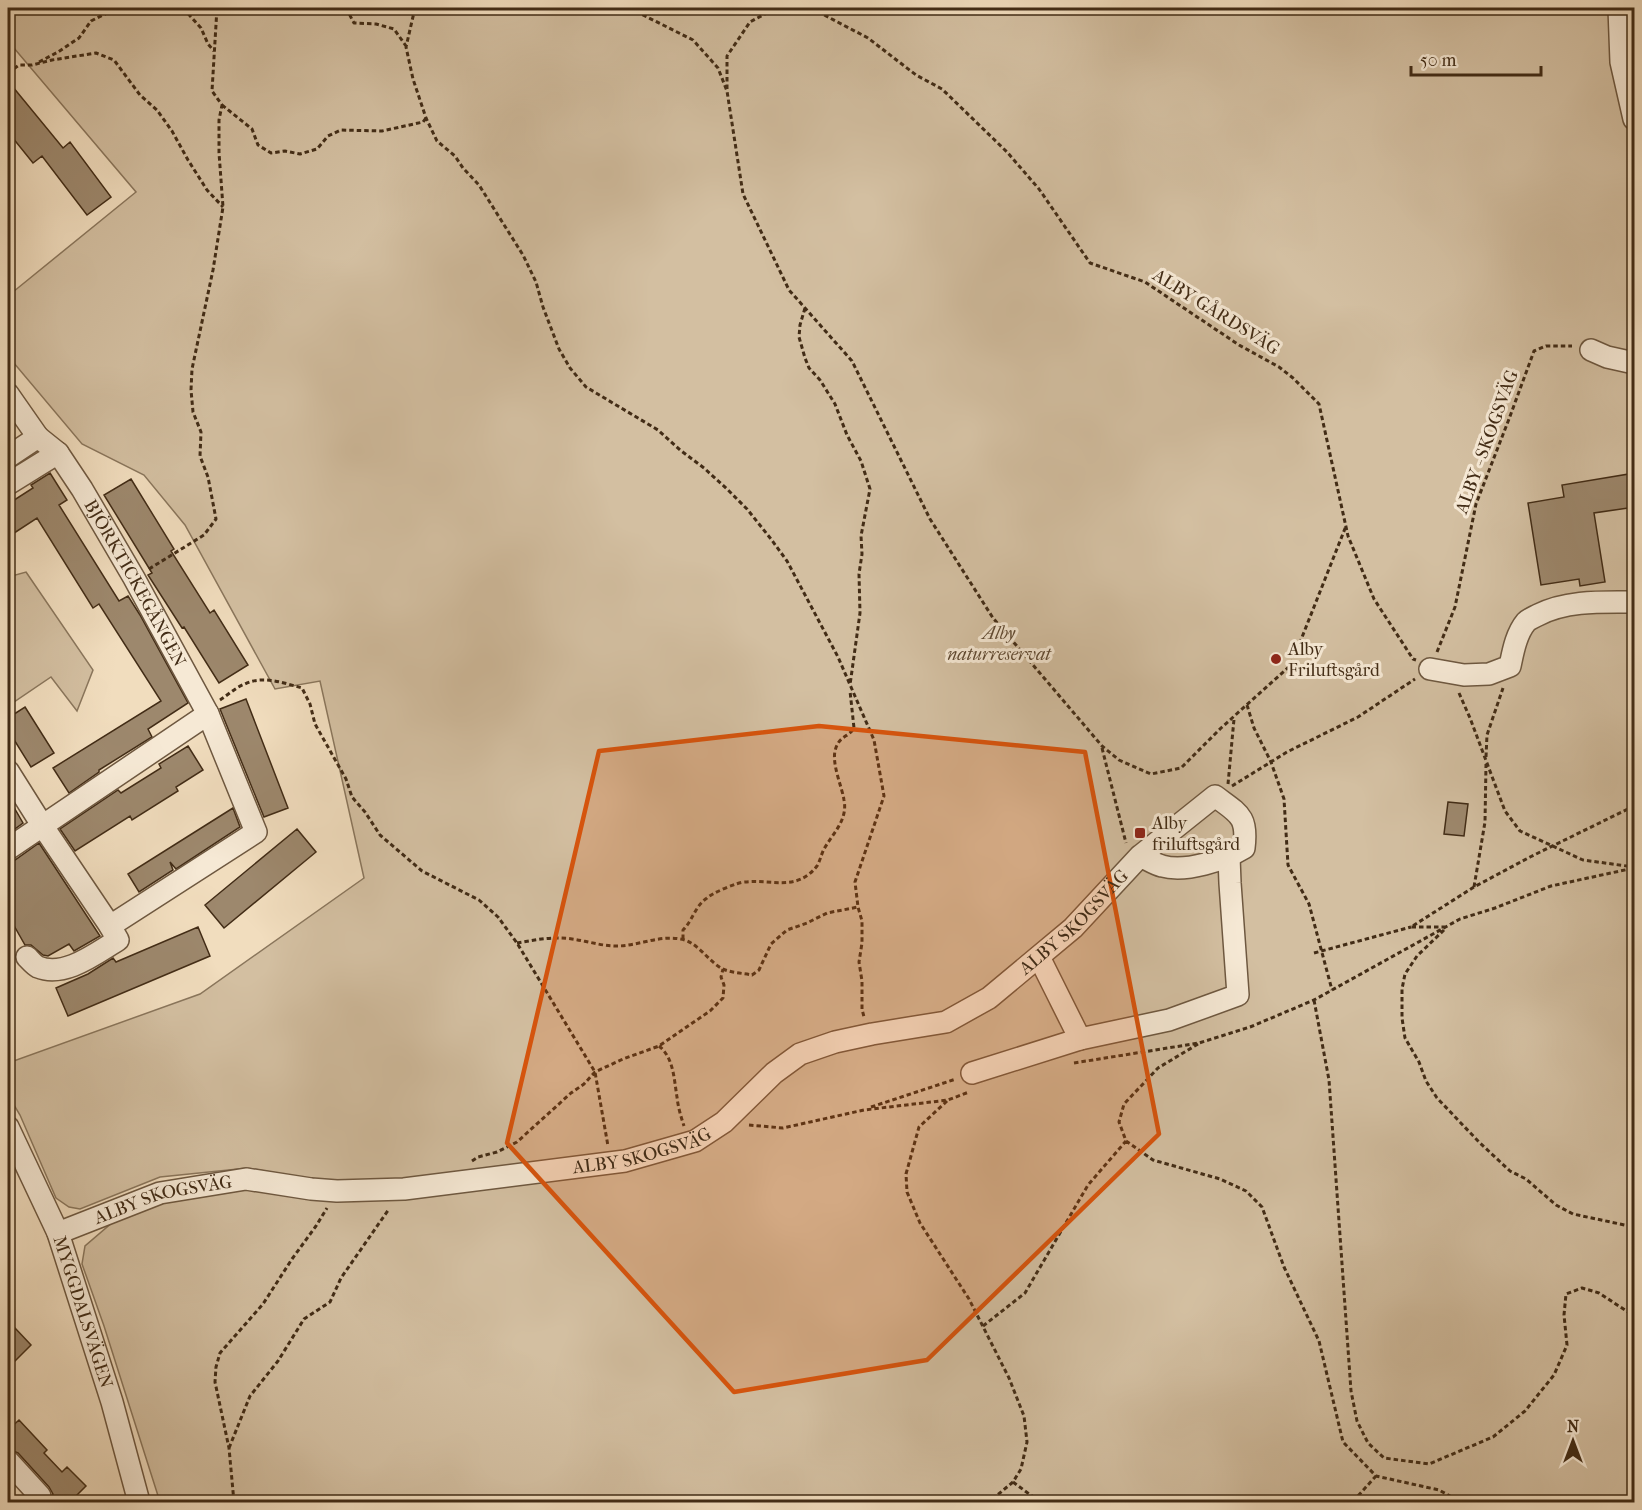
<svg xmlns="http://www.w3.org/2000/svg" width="1642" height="1510" viewBox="0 0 1642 1510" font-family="'IM FELL French Canon',serif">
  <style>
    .green { fill: #d3bfa1; stroke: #8a765c; stroke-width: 1.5 }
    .building { fill: #9d886d; stroke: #422c16; stroke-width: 1.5 }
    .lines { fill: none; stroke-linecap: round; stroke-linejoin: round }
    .minor-casing { stroke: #6e5840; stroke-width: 24 }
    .path { stroke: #422c16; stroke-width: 3; stroke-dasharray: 4.5 3; stroke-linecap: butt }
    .minor { stroke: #f6e9d5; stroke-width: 21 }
    .marked { fill: #d7540d; fill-opacity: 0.2; stroke: #d7540d; stroke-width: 4.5; stroke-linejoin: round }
    .poi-dot { fill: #8f2418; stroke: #f6e9d5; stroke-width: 2 }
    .labels { text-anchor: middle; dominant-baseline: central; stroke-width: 6; stroke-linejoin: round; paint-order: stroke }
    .street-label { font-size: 18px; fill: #422c16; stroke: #f6e9d5 }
    .park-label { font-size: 18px; font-style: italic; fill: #5f4932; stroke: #f6e9d5 }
    .poi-label { font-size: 18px; fill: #422c16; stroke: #f6e9d5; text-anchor: start }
  </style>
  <rect width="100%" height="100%" fill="#f1ddbe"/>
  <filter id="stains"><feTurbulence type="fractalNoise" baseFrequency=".00333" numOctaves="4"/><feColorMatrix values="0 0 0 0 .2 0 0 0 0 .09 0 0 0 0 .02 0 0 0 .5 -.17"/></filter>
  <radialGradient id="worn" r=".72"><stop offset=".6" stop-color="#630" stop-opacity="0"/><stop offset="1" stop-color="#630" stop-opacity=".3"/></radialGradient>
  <!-- green -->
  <path class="green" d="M8,8H1634V1502H160L104,1326L82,1264L85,1246L113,1222L165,1201L248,1188L351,1185L309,1179L248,1168L160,1177L80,1209L69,1207L56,1198L20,1115L8,1095V1063L200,994L364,878L320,681L275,689L185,525L144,475L82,444L8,356V296L136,192L8,41Z
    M26,572L93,670L77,711L51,677L8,706V577Z"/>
  <!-- building -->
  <path class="building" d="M8,81L63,148L70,142L111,197L87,215L42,156L33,163L8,132Z
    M50,473L67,500L59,505L119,601L128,596L140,615L188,703L148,729L152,737L99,770V772L69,793L53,768L161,701L99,604L93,608L37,518L8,537V504L33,488L31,485Z
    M1635,473V507L1594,513L1605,582L1580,586L1579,579L1541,585L1528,503L1564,497L1562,485Z
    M131,479L174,549L171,551L210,613L214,610L248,665L219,683L184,627L182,628L148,575L152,573L104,495Z
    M246,699L288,808L264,817L220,709Z
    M25,707L54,753L31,767L8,730V718Z
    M188,746L203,770L176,787L178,791L132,820L130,816L75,851L60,829L118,790L121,793L161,768L159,764Z
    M8,797L23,823L8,834Z
    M1448,802L1468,804L1464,836L1444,834Z
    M233,808L240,827L176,869L170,862L173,870L139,892L128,874Z
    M297,829L316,852L224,928L205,905Z
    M39,843L100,936L74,951L69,944L48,956L43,955L31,945H25L8,915V862L15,860Z
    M198,927L210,956L68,1016L56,988L88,974L113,958L116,962Z
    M15,1328L31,1345L8,1368V1335Z
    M19,1420L47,1450L44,1453L62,1472L67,1467L86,1486L77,1495L85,1503H51L53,1494L49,1487L18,1453L8,1449V1430Z"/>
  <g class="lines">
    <defs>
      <g id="minor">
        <path d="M1619,8L1621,62L1634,119"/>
        <path d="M1591,350L1607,357L1634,363"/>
        <path d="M8,394L38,437"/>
        <path id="s1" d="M8,457L38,437L58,453L82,489L134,578L208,714"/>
        <path d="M8,484L58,453"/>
        <path d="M1430,669L1464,675L1489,674L1510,666C1513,652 1516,634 1526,622C1529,619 1534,617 1538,615C1567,600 1603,602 1634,602"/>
        <path d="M8,771L42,825L110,926L256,832L208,714L8,849"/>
        <path d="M27,957C30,960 34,965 38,967C65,978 96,953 118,940L110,926"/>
        <path d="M1039,957L1080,1039"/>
        <path d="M972,1073L1080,1039L1169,1020L1238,995L1230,883L1229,857"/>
        <path id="s2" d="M8,1127L58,1233L112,1402L139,1502"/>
        <path id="s3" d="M58,1233L160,1193L246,1179L311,1189L337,1191L404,1189L625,1161L695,1141L724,1122L774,1073L800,1054L835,1042L872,1034L946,1022L989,998L1073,928L1140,856L1215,796C1239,814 1248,816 1244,848C1224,860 1186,873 1162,866C1154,864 1147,859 1140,856"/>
        <path d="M8,1464L9,1462L40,1496L33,1502"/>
      </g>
    </defs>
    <!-- minor casing -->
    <use href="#minor" class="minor-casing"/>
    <!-- path -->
    <path class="path" d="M183,8L201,28L208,44L214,51
      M346,8L354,23L376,24L394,29L406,46
      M415,8L406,47L413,79L426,118L437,141L455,156L463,168L479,185L523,255L536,282L543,307L559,349L570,368L586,387L658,430L680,450L704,468L727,489L747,509L771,539L787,561L838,657L874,740L884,796L855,882L858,907L862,921V943L859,962L862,981V1009L864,1017
      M629,8L693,40L718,68L727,91L743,194L789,290L852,361L930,519L993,618L1102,746L1119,760L1151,774L1181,768L1221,728L1291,665L1346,526
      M811,8L868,38L916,75L942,89L1007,152L1039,189L1090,263L1145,282L1239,345L1279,367L1293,378L1319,404L1348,536L1374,599L1413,659L1416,660
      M39,62L58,52L79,38L91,21L113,10L123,8
      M8,73L19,65H32L52,60L96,53L114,60L140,95L157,110L172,131L188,160L207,190L223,207
      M727,89V56L750,22L774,9L787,8
      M222,105L252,129L258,145L271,153L285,151L300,154L317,149L328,136L341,130L382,131L423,122L426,118
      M805,308L800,325L799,337L805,358L809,368L820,380L835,404L847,435L861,461L870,489L861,536L862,554L859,574L860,613L850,685
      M149,569L204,535L216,519L208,477L200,456L201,432L193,412L191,390L192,369L213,270L223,207L219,153V120L222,105L212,91L217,8
      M1437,652L1455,607L1476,504L1509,419L1534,351L1546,346H1572
      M1459,693L1470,718L1505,811L1520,831L1583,860L1634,867
      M220,700C228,695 236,687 245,684C263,675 284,683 302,688L310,704L315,724L346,779L352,797L365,812L380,835L422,871L479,900L498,917L517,943L595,1072L608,1146
      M1247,705L1254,728L1271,762L1284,799L1288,865L1309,904L1332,990
      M1102,748L1126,843
      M1486,757L1487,735L1503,688
      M1228,784L1234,719
      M1232,786L1287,752L1358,717L1415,679
      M1474,887L1485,822L1486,764
      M1446,927H1411L1474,887L1530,857L1634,806
      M1444,930L1417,956L1405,974L1402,989V1018L1405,1038L1419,1062L1426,1081L1437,1098L1480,1143L1510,1171L1526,1179L1556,1205L1573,1214L1634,1227
      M683,939V930C693,920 695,906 707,898C712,893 738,882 745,882C771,879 797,892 817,866C820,861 821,855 824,849C833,833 848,820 844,800C842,787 832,765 835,751C839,735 848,738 854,728L850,691
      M517,943C535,940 553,936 572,939C587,941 601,946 617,946C638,946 659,935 680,939C697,941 707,960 721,968C730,973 743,973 752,975L759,970L771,944L787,930L807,923L827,913L858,907
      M1314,953L1411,927
      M1314,1000L1329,1080L1351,1391L1357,1421L1368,1443L1384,1458L1429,1464L1493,1437L1525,1411L1554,1375L1567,1345L1564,1315L1566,1294L1582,1288L1599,1293L1634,1316
      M1198,1044L1158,1068L1124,1104L1119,1122L1126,1141L1153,1160L1220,1179L1246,1191L1262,1207L1284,1267L1319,1341L1343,1442L1376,1476L1439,1490L1461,1502
      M659,1046C674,1058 674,1080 677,1097C678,1107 681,1117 684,1126
      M1074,1063L1199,1043L1250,1027L1314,1000L1460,919L1495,908L1551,886L1634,868
      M947,1101L919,1127L906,1174L907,1192L920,1223L969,1299L1009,1378L1024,1416L1027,1442L1021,1469L1013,1482L989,1502
      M871,1107L956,1079
      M749,1125L783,1128L864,1110L948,1100L969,1092
      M472,1161L478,1157L497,1152L517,1142L571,1093L584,1084L595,1072L623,1059L659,1046L710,1011L723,998L724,985L721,977L723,969
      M983,1326L1025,1293L1088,1185L1126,1141
      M229,1448L250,1396L278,1361L304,1319L330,1302L341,1278L389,1209
      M1013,1482L1040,1502
      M234,1502L229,1448L215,1382L216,1367L220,1353L263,1304L292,1259L316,1226L327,1208
      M1354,1502L1357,1497L1376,1476"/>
    <!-- minor -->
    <use href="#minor" class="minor"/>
  </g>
  <!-- marked area -->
  <path class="marked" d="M819,726L1085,752L1159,1134L927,1360L734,1392L507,1143L599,751Z"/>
  <!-- markers -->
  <g class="poi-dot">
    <circle cx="1276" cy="659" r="6"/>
    <rect x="1134" y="827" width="12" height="12" rx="3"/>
  </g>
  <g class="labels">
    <!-- street labels -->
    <g class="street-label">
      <text transform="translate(1216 312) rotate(32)">ALBY GÅRDSVÄG</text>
      <text transform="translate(1487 442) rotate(-70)">ALBY - SKOGSVÄG</text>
      <text stroke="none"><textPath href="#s1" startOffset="213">BJÖRKTICKEGÅNGEN</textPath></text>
      <text stroke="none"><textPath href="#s3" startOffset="1101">ALBY SKOGSVÄG</textPath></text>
      <text stroke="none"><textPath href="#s3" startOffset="597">ALBY SKOGSVÄG</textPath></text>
      <text stroke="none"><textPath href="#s3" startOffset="111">ALBY SKOGSVÄG</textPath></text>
      <text stroke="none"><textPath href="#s2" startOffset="200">MYGGDALSVÄGEN</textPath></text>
    </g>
    <!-- park labels -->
    <g class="park-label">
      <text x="999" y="633">Alby<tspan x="999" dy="21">naturreservat</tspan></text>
    </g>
    <!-- poi labels -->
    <g class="poi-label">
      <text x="1288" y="649">Alby<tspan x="1288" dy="21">Friluftsgård</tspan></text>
      <text x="1152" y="823">Alby<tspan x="1152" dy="21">friluftsgård</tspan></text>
    </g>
  </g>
  <!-- margin -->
  <rect width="1642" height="1510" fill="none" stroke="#f1ddbe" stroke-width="30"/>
  <rect x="9" y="9" width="1624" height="1492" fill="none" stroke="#422c16" stroke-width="3"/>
  <rect x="15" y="15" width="1612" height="1480" fill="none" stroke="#422c16" stroke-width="1.5"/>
  <!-- north arrow -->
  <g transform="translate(1573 1441)" stroke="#f6e9d5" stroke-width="4.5" paint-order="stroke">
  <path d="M0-4.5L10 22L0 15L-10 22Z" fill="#422c16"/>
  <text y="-9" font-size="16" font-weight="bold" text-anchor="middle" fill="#422c16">N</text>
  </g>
  <!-- scale -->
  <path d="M1411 66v9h130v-9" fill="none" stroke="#422c16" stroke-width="3"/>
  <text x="1420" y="66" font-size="18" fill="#422c16" stroke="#f6e9d5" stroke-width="4.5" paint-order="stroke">50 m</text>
  <rect width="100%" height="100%" filter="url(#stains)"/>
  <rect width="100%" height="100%" fill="url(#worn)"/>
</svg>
